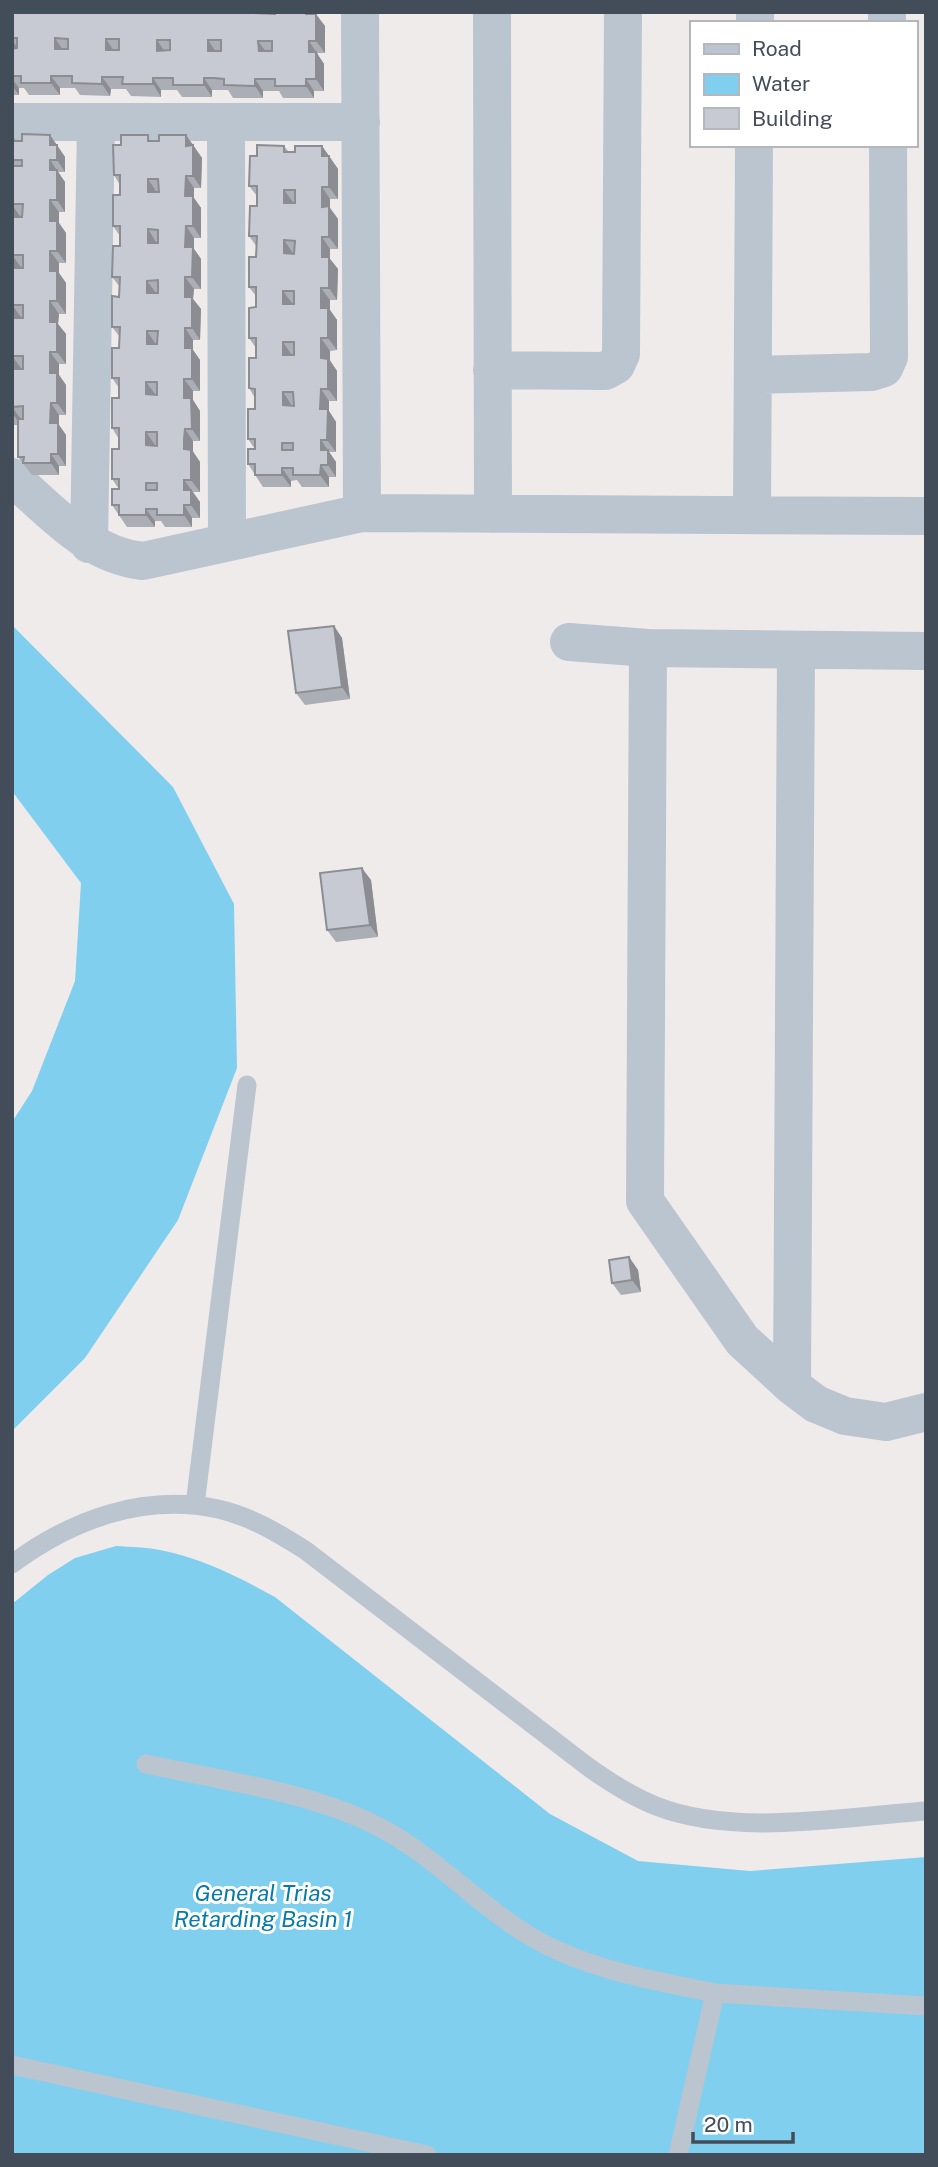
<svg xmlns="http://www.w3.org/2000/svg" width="938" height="2167" viewBox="0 0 938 2167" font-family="'Public Sans',sans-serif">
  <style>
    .water { fill: #80cfef }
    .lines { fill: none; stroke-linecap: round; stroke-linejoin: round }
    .lane { stroke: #bbc5cf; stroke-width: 19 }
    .street { stroke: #bbc5cf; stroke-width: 38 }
    .wall { fill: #abaeb5 }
    .shaded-wall { fill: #8b8d93 }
    .building { fill: #c7cad2; stroke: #8b8d93; stroke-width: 2; fill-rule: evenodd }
    .labels { text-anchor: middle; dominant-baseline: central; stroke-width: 6; stroke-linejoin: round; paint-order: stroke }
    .water-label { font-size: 23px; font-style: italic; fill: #067baa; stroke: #fff }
  </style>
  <rect width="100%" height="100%" fill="#efebeb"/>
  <!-- water -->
  <path class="water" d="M12,625L173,787L234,904L237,1068L178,1220L85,1358L12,1431V1122L32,1091L75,981L81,883L12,791Z
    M116,1546C130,1547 145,1547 160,1550C201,1558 239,1577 275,1597L550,1814L638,1861L750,1871L926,1857V2155H12V1604L48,1575L75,1558Z"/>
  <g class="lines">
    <!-- lane -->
    <path class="lane" d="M195,1505L247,1085
      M12,1564C71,1520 143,1493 218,1509C250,1516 278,1533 305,1550L587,1766C609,1782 631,1796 656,1806C734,1837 843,1817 926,1811
      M146,1764C219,1780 311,1792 377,1826C433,1854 474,1902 528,1935C584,1969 651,1980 715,1993
      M12,2065L427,2155
      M678,2155L715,1993L926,2006"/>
    <!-- street -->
    <path class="street" d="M360,12L362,513
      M492,12L493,514
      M887,12V23
      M755,23V12
      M12,122H361
      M226,122L227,541
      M492,370L605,371L616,365L621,354L623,12
      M753,375L871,372L884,368L889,357L888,145
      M12,477C51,511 88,555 143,561L362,513L926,516
      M752,515L754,145
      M89,544L96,122
      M569,642L648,648L926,651
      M648,648L645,1201L742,1340L792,1386L816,1404L845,1416L886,1422L926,1412
      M792,1386L796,650"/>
  </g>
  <!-- wall -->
  <path class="wall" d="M12,12H209L210,13L311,14L325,26V53H318V55L324,64V91H314V98H283L279,91H263V98H233L228,90H212V97H182L177,90H161V97L131,96L126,89H111L110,96L80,95L75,88H60V95H29L24,88H19V95H12Z
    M12,135L17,141L50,135L65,157V172H58L65,182V212H59V223L66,233V263H59V273L66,283V314H59L58,324L66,334V364H59V375L66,385V415H59V425L66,435V466H59V475H32L18,457V425H12Z
    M186,135L202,158L201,188H194V198L201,208V238H194V249L201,259V289H194L193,299L201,309L200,340H193V350L200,360V391H193V400L200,411V441H193V451L200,462V492H193L200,502V518H192V527H165L161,521H155V527H127L112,505L119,489L112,479L119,449V439L112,428L119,398V388L112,378L119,348L120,337L112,327L119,297L120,287L112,277L120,246V236L113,226L120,195V185L114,175L121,145L159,141Z
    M284,146L289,152H295L322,146L338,169V199H330V208L338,219V249H330V259L338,269L337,300H330V310L337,320V350L330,351V360L337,371V401H329V411L336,422V452H329L336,462V477H329V487H302L297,480L291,481V487H263L248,464L255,449L248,439L255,409V398L249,388L256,358V348L249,338L256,307V296L249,287L256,257L257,247L249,236L257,206V196L249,186L257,156Z
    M334,626L342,638L350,699L305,705L296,693Z
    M371,880L378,937L336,942L327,930Z
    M629,1257L638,1270L641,1292L621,1295L612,1283Z"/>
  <!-- shaded-wall -->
  <path class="shaded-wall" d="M316,14L325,26V53L316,41Z
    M55,38L63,50L55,49Z
    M106,39L114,51L106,50Z
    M12,40L19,50L12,51Z
    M157,40L165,52L157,51Z
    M208,40L216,52L208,51Z
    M258,41L267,53L259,51Z
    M309,41L324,64V91L316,79L309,52Z
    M51,76L60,88V95L51,83Z
    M102,77L111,89L110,96L102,84Z
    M153,78L161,90V97L153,84Z
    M204,78L212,90V97L204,85Z
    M12,79L19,88V95L12,86Z
    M255,79L263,91V98L255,86Z
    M306,79L314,91V98L306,86Z
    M50,135L65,157V172L57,160L50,145Z
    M186,135L202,158L201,188L193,176L186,146Z
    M322,146L338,169V199L329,187L322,156Z
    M50,160L65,182V212L57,200L50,170Z
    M186,176L194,188V198L201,208V238L193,226L185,196Z
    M148,179L156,191V204L148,192Z
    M322,187L330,199V208L338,219V249L329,237L322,207Z
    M284,190L293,202L292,215L284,203Z
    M50,200L59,212V223L66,233V263L57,251L50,221Z
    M12,205L20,216V229L12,217Z
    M186,226L194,238V249L201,259V289L192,277L185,247Z
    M148,229L156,242V255L148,243Z
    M322,237L330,249V259L338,269L337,300L329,288L322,257Z
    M284,240L293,253L292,266L284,253Z
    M50,251L59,263V273L66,283V314L57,301L50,271Z
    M12,255L21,267L20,280L12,268Z
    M185,277L194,289L193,299L201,309L200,340L192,328L185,297Z
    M147,281L156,293L155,305L147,293Z
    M321,288L330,300V310L337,320V350L328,338L321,308Z
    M283,291L292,303V316L283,304Z
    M50,301L59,314L58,324L66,334V364L57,352L50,322Z
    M12,305L21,317L20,330L12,319Z
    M185,328L193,340V350L200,360V391L192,379L185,348Z
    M147,331L155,343V356L147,344Z
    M321,338L330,351V361L337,371V401L328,389L321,358Z
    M283,342L291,354L292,367L283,355Z
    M50,352L59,364V375L66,385V415L57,403L50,373Z
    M12,356L21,368V381L12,369Z
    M184,379L193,391V400L200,411V441L192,429L184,398Z
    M146,382L155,394V406L146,394Z
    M321,389L329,401V411L336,422V452L327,440L320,409Z
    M283,392L291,404V417L283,405Z
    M51,403L59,415V425L66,435V466L58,454L50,423Z
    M12,407L21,419V425L12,413Z
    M185,429L193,441V452L200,462V492L191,480L184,449Z
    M146,432L155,445V458L146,445Z
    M321,440L336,462V477L328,465L321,450Z
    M51,454L59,466V475L51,463Z
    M321,465L329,477V487L320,475Z
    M282,468L291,481V487L282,475Z
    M184,480L200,502V518L191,505L184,490Z
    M184,505L192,518V527L184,515Z
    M146,509L155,521V527L146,515Z
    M334,626L342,638L350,699L342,687Z
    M362,868L371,880L378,937L370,925Z
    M629,1257L638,1270L641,1292L632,1280Z"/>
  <!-- building -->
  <path class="building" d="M12,12H204L225,13V12H255V13L275,14V12H306V14H316V41H309V52H316V79H306V86H275V79H255V86L224,85V79L214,78H204V85H173V78H153V84H122L123,77H102V84L72,83V76H51V83H21V76H12V49L17,48V38H12ZM55,38L68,39V49H55ZM106,39H119V50H106ZM157,40H170V50L157,51ZM208,40H221V51H208ZM258,41H272V51H259Z
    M22,134L50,135V145H57V160H50V170H57V200H50V221H57V251H50V271H57V301H50V322H57V352H50V373H57V403H51L50,423H58V454H51V463H23L24,457H18V419H23V406L12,407V411V367V369H23V356H12V318H23V305H12V268H23V255H12V217H22L23,204H12V166H22V160H12V141H22Z
    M121,135H148V141H159V135H186V146L193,145V176H186L185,196H193V226H186L185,247H193L192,277H185V297H192V328H185V348H192V379H184V398H191L192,429H185L184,439V449L191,450V480H184V490H191V505H184V515H157V509H146V515H119V505H112V489H119V479H112V449H119V428H112V398H119V378H112V348H119L120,327H112V296L119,297L120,277H112L113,246H120V226H113V195H120V175H114L113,145H121ZM148,179H158L159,192H148ZM148,229L158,230V243H148ZM158,280V293H147V281ZM147,331H158L157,344H147ZM146,382H157V395L146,394ZM146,432H157V446L146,445ZM146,483H157V490H146Z
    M257,145L284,146V152H295V146H322V156H329V187H322V207L329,206V237H322V257H329V288H321V308H328V338H321V358L328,359V389H321L320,409H328L327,440H321V450H328V465H321L320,475H293V468H282V475H255V464H248V449H255V439H248V409H255V389L249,388V358H256V338H249V308L256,307V287H249V257H256L257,236H249L250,206H257V186H249L250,156H257ZM284,190H295V203H284ZM284,240L295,241L294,254L284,253ZM283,291H294V304H283ZM283,342H294V355H283ZM283,392H293L294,406L283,405ZM282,443H293V450H282Z
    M334,626L342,687L296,693L288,631Z
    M362,868L370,925L327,930L320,873Z
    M629,1257L632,1280L612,1283L609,1260Z"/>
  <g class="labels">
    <!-- water labels -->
    <g class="water-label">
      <text x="263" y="1892">General Trias<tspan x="263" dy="26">Retarding Basin 1</tspan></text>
    </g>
  </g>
  <!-- border -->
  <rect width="938" height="2167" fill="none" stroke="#434d59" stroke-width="28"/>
  <!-- legend -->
  <rect x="690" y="21" width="228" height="126" fill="#ffffff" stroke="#b4b8bd" stroke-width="2"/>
  <rect x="704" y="44" width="35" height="10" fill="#bbc5cf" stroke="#b4b8bd" stroke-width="2"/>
  <text x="752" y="56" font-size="21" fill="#434d59">Road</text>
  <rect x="704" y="74" width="35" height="21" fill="#80cfef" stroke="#b4b8bd" stroke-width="2"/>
  <text x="752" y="91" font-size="21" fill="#434d59">Water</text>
  <rect x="704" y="108" width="35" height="21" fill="#c7cad2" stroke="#b4b8bd" stroke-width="2"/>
  <text x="752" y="126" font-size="21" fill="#434d59">Building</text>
  <!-- scale -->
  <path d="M693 2132v10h100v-10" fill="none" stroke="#434d59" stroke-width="3.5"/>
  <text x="704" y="2132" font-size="21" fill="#434d59" stroke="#ffffff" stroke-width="5" paint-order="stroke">20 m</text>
</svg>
